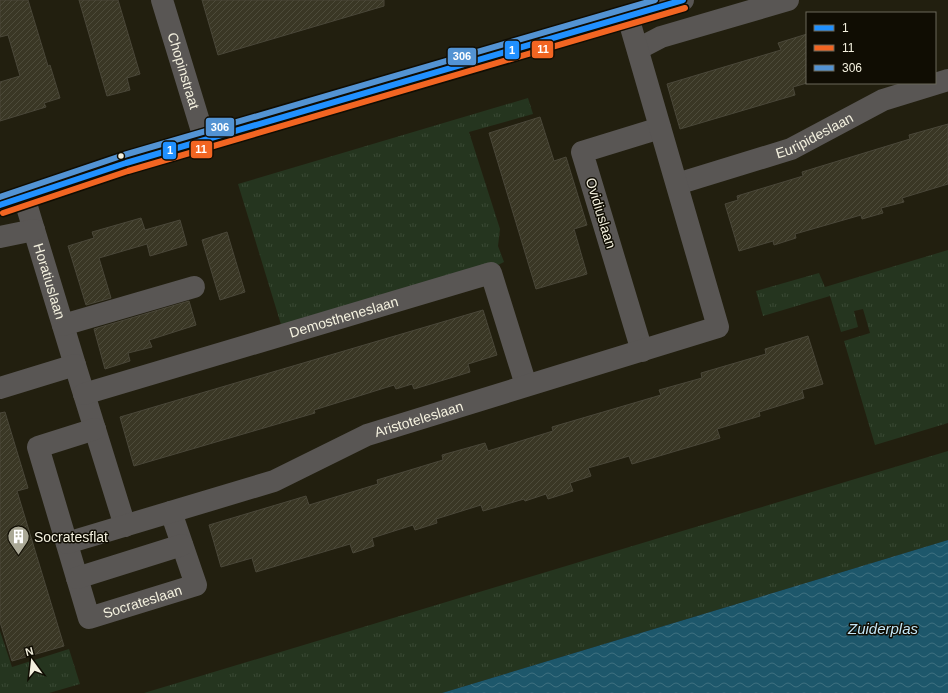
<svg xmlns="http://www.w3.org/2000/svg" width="948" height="693" viewBox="0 0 948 693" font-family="Helvetica,sans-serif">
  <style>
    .grass { fill: url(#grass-tufts) }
    .water { fill: url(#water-waves) }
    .building { fill: url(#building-hatch); stroke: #4a4739 }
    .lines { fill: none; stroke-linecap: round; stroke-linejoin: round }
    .minor { stroke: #595654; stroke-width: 22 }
    .bus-1-casing { stroke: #100d03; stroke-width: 9 }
    .bus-2-casing { stroke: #100d03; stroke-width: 9 }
    .bus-3-casing { stroke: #100d03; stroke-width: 9 }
    .bus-1 { stroke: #2090ff; stroke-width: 6 }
    .bus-2 { stroke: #f26522; stroke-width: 6 }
    .bus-3 { stroke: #5393d3; stroke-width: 6 }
    .bus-dot { fill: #f4f1df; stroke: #100d03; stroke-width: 1.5 }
    .labels { text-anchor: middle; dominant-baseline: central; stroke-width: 3; stroke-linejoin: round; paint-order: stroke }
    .street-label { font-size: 14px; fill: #f4f1df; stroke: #100d03 }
    .poi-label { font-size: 14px; fill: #f4f1df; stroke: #100d03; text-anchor: start }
    .water-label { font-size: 15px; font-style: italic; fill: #c4e6f6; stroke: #100d03 }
    .line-badge { stroke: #100d03; stroke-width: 1.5 }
    .badge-label { font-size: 11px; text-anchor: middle; font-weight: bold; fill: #fff }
  </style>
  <defs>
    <pattern id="grass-tufts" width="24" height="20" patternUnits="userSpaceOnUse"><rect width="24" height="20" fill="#25351f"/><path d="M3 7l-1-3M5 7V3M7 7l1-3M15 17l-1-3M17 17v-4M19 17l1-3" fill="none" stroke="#3a4934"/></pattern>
    <pattern id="water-waves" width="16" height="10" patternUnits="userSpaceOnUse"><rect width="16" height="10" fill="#1d576b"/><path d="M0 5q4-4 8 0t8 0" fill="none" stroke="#3e7080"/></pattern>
    <pattern id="building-hatch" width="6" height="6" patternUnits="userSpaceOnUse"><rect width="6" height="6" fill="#3a3725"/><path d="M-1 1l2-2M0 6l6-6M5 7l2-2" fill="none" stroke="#4d4b3a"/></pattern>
  </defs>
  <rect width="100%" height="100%" fill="#221f0f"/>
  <!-- grass -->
  <path class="grass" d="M528,98L533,114L469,132L500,229L498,246L504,262L498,265L283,331L238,184Z
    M948,250V423L875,445L844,341L870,333L863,309L854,311L858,327L841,332L830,296L763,316L756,291L819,273L825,287Z
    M948,451V540L442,693H144Z
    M0,631L12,667L69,649L80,684L49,693H0Z"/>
  <!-- water -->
  <path class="water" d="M948,540V693H442Z"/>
  <!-- building -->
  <path class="building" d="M0,0H28L48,66L50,65L60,98L44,103L46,107L0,121V82L20,76L8,35L0,37Z
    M79,0H118L140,74L127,78L130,90L107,96Z
    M202,0H384V6L218,55Z
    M807,34V83L793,87L795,95L680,129L667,84L781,50L778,43Z
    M540,117L554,161L566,157L587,225L574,229L587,274L536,289L489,133Z
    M948,124V184L902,198L904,202L881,208L883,213L862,219L861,215L795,234L796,238L774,245L773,241L739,251L725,204L738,200L737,196L803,176L802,172L910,139L909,135Z
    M141,218L145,230L180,220L187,245L150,256L147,244L99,258L111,298L86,305L68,246L94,238L92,232Z
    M227,232L245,292L220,300L202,240Z
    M189,301L196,325L149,340L152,347L128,353L130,361L105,369L94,329Z
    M483,310L497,355L468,364L470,372L414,389L412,384L396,389L394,385L314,410L315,413L134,466L120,417Z
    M808,336L823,384L802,390L804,398L759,412L760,416L717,429L720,438L632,464L629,456L609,462L588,468L591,476L570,483L573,491L548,499L546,494L525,501L524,499L483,511L481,505L436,519L437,523L415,530L413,525L372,538L374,546L353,553L350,544L256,572L252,558L221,567L209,525L306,496L309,505L378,484L377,480L443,460L442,455L485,443L488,451L553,431L552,427L661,395L659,390L702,378L701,373L766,354L765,349Z
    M5,412L28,488L17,491L64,646L12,661L0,622V413Z"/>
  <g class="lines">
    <!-- minor -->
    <g class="minor">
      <path id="s1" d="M162,0L205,141"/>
      <path d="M638,49L661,37L788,0"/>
      <path id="s2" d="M677,184L791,149L883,100L948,80"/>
      <path id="s3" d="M24,197L75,365"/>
      <path d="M0,205L126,163L683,0"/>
      <path d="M0,237L34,230"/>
      <path d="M63,325L194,287"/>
      <path d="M642,351L582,152L660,128"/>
      <path d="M0,388L75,365L125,526"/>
      <path id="s4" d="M84,394L491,273L526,385"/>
      <path id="s5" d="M95,429L38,447L89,618L196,585L171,512"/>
      <path id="s6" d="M67,543L274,481L367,435L718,327L628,17"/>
      <path d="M77,578L182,545"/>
    </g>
    <defs>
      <path id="bus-1" d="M0,205L126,163L683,0"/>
      <path id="bus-2" d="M3,213L128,171L685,8"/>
      <path id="bus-3" d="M0,197L124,155L655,0"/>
    </defs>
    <!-- bus-1 casing -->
    <use href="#bus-1" class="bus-1-casing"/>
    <!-- bus-2 casing -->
    <use href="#bus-2" class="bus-2-casing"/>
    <!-- bus-3 casing -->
    <use href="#bus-3" class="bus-3-casing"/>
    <!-- bus-1 -->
    <use href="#bus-1" class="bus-1"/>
    <!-- bus-2 -->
    <use href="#bus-2" class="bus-2"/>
    <!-- bus-3 -->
    <use href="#bus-3" class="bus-3"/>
  </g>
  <!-- icons -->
  <defs>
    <symbol id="building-pin" viewBox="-11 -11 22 30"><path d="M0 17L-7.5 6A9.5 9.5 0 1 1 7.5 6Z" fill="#aaa896" stroke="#100d03"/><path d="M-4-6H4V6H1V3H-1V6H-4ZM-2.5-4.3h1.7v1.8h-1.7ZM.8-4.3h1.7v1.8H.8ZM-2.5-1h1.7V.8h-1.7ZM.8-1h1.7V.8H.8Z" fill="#fff"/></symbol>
  </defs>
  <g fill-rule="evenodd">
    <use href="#building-pin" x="6" y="524" width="25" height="34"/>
  </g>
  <!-- markers -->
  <circle class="bus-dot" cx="121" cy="156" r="3.5"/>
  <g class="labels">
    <!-- street labels -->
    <g class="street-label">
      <text stroke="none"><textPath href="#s1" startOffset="74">Chopinstraat</textPath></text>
      <text stroke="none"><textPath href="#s2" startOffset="146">Euripideslaan</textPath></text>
      <text transform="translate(601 213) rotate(73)">Ovidiuslaan</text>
      <text stroke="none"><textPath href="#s3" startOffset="88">Horatiuslaan</textPath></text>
      <text stroke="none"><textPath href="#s4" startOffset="271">Demostheneslaan</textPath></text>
      <text stroke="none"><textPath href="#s6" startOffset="374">Aristoteleslaan</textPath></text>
      <text stroke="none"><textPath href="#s5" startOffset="294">Socrateslaan</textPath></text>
    </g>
    <!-- poi labels -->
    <g class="poi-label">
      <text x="34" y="537">Socratesflat</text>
    </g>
    <!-- water labels -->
    <g class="water-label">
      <text x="883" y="628">Zuiderplas</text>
    </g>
  </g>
  <g class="line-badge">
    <rect x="531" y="40" width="23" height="19" rx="4" fill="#f26522"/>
    <rect x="504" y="40" width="16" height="20" rx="4" fill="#2090ff"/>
    <rect x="447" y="47" width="30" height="19" rx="4" fill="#5393d3"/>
    <rect x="205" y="117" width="30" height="20" rx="4" fill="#5393d3"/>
    <rect x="190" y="140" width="23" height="19" rx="4" fill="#f26522"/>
    <rect x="162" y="141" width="15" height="19" rx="4" fill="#2090ff"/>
  </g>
  <g class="badge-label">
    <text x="543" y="53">11</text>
    <text x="512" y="54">1</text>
    <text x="462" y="60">306</text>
    <text x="220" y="131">306</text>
    <text x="201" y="153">11</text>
    <text x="170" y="154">1</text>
  </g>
  <!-- legend -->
  <rect x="806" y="12" width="130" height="72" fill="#100d03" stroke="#6b685b"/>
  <rect x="814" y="25" width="20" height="6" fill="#2090ff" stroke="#6b685b"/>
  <text x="842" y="32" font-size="12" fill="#f4f1df">1</text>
  <rect x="814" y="45" width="20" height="6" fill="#f26522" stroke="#6b685b"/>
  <text x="842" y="52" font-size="12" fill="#f4f1df">11</text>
  <rect x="814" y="65" width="20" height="6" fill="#5393d3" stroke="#6b685b"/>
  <text x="842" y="72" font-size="12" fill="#f4f1df">306</text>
  <!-- north arrow -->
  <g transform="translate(32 661) rotate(345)" stroke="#100d03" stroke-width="3" paint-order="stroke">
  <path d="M0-3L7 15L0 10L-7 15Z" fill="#f4f1df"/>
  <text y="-6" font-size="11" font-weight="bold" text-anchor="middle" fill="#f4f1df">N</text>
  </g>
</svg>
